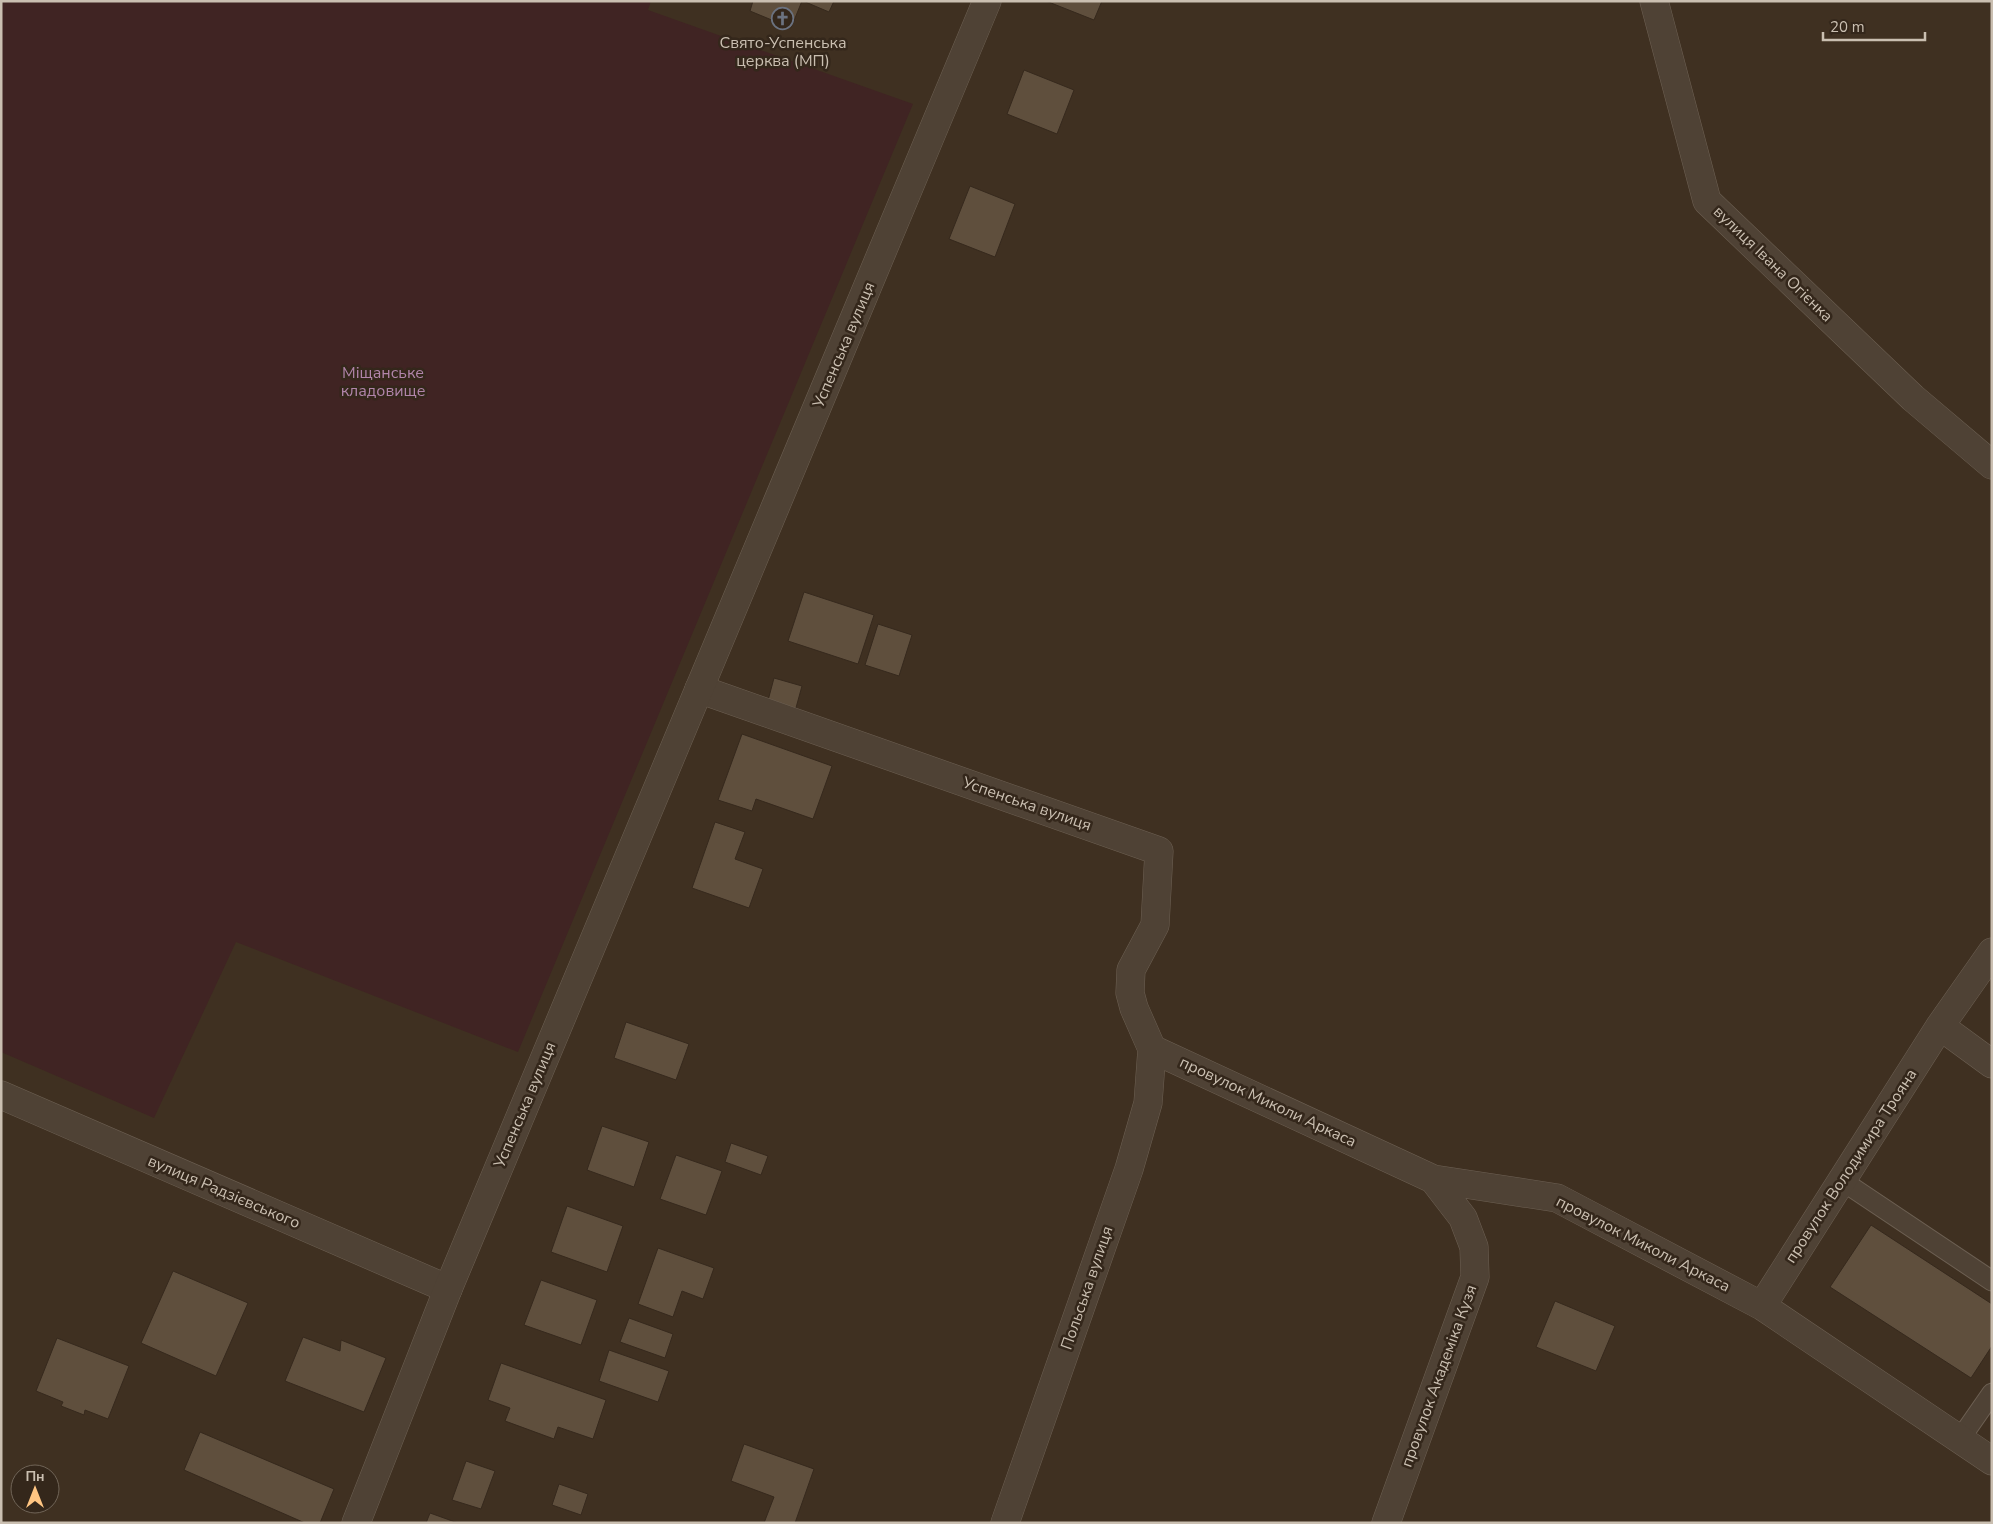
<svg xmlns="http://www.w3.org/2000/svg" width="1993" height="1524" viewBox="0 0 1993 1524" font-family="'Nunito Sans',sans-serif">
  <style>
    .green { fill: #402423 }
    .building { fill: #5f4f3d; stroke: #36291d }
    .lines { fill: none; stroke-linecap: round; stroke-linejoin: round }
    .service-casing { stroke: #6d6053; stroke-width: 21 }
    .minor-casing { stroke: #6d6053; stroke-width: 29 }
    .tertiary-casing { stroke: #6d6053; stroke-width: 29 }
    .service { stroke: #4f4235; stroke-width: 19 }
    .minor { stroke: #4f4235; stroke-width: 28 }
    .tertiary { stroke: #4f4235; stroke-width: 28 }
    .labels { text-anchor: middle; dominant-baseline: central; stroke-width: 5; stroke-linejoin: round; paint-order: stroke }
    .poi-label { font-size: 16px; fill: #cabfb1; stroke: #34271b }
    .street-label { font-size: 16px; fill: #cabfb1; stroke: #34271b }
    .park-label { font-size: 16px; fill: #b185aa; stroke: #34271b }
  </style>
  <rect width="100%" height="100%" fill="#3f3021"/>
  <!-- green -->
  <path class="green" d="M1,1H651L648,10L913,104L518,1052L236,942L154,1118L1,1052Z"/>
  <!-- building -->
  <path class="building" d="M753,1H802L791,28L750,11Z
    M803,1H834L829,12Z
    M1046,1H1102L1094,20Z
    M1024,70L1074,90L1057,134L1007,114Z
    M970,186L1015,204L995,257L949,239Z
    M804,592L874,615L858,664L788,641Z
    M878,624L912,635L899,676L865,665Z
    M774,678L802,686L794,715L766,708Z
    M742,734L832,766L813,819L756,799L752,811L718,800Z
    M715,822L745,832L735,859L763,869L749,908L692,888Z
    M626,1022L689,1044L676,1080L614,1058Z
    M602,1126L649,1142L634,1187L587,1170Z
    M731,1143L768,1156L761,1175L725,1162Z
    M676,1155L722,1171L706,1215L660,1199Z
    M567,1206L623,1226L607,1272L551,1252Z
    M1871,1225L1992,1304V1346L1971,1378L1830,1287Z
    M658,1248L714,1268L703,1299L682,1291L673,1317L638,1304Z
    M173,1271L248,1303L216,1376L141,1343Z
    M541,1280L597,1300L581,1345L524,1325Z
    M1555,1301L1615,1326L1596,1371L1536,1347Z
    M629,1318L673,1334L665,1358L620,1342Z
    M303,1337L340,1351L341,1340L386,1358L364,1412L285,1381Z
    M57,1338L129,1366L108,1419L85,1410L84,1415L61,1406L63,1402L36,1391Z
    M609,1350L669,1371L658,1402L599,1381Z
    M501,1363L606,1400L593,1439L558,1427L554,1439L505,1421L510,1408L488,1400Z
    M200,1432L334,1489L320,1523H305L184,1470Z
    M744,1444L814,1469L795,1523H764L774,1497L731,1481Z
    M466,1461L495,1471L481,1509L452,1500Z
    M559,1484L588,1494L581,1515L552,1505Z
    M430,1513L458,1523H426Z"/>
  <g class="lines">
    <defs>
      <path id="service" d="M1841,1180L1992,1281
        M1960,1439L1992,1393"/>
      <path id="minor" d="M1654,1L1707,201L1913,398L1992,465
        M699,689L1159,851L1155,925L1131,970L1130,993L1134,1008L1152,1049L1148,1103L1129,1169L1005,1523
        M1940,1026L1992,1064
        M1152,1049L1433,1179L1557,1198L1762,1306L1992,1461
        M1,1095L448,1289
        M1762,1306L1940,1026L1992,952
        M1386,1523L1475,1277L1474,1247L1463,1218L1433,1179"/>
      <path id="tertiary" d="M356,1523L448,1289L987,1"/>
    </defs>
    <!-- service casing -->
    <use href="#service" class="service-casing"/>
    <!-- minor casing -->
    <use href="#minor" class="minor-casing"/>
    <!-- tertiary casing -->
    <use href="#tertiary" class="tertiary-casing"/>
    <!-- service -->
    <use href="#service" class="service"/>
    <!-- minor -->
    <use href="#minor" class="minor"/>
    <!-- tertiary -->
    <use href="#tertiary" class="tertiary"/>
  </g>
  <!-- icons -->
  <defs>
    <symbol id="church-ring" viewBox="-11 -11 22 22"><circle r="9.5" fill="#34271b" stroke="#6b7280" stroke-width="1.5"/><path d="M-1.2-6h2.4v3.5h3.3v2.4h-3.3V6h-2.4V-.1h-3.3v-2.4h3.3Z" fill="#6b7280"/></symbol>
  </defs>
  <g fill-rule="evenodd">
    <use href="#church-ring" x="770" y="6" width="25" height="25"/>
  </g>
  <g class="labels">
    <!-- poi labels -->
    <g class="poi-label">
      <text x="783" y="43">Свято-Успенська<tspan x="783" dy="18">церква (МП)</tspan></text>
    </g>
    <!-- street labels -->
    <g class="street-label">
      <text transform="translate(1773 264) rotate(44)">вулиця Івана Огієнка</text>
      <text transform="translate(844 345) rotate(-67)">Успенська вулиця</text>
      <text transform="translate(1027 804) rotate(19)">Успенська вулиця</text>
      <text transform="translate(1268 1102) rotate(25)">провулок Миколи Аркаса</text>
      <text transform="translate(525 1105) rotate(-67)">Успенська вулиця</text>
      <text transform="translate(1851 1166) rotate(-57)">провулок Володимира Трояна</text>
      <text transform="translate(224 1192) rotate(23)">вулиця Радзієвського</text>
      <text transform="translate(1643 1244) rotate(27)">провулок Миколи Аркаса</text>
      <text transform="translate(1087 1288) rotate(-71)">Польська вулиця</text>
      <text transform="translate(1439 1376) rotate(-70)">провулок Академіка Кузя</text>
    </g>
    <!-- park labels -->
    <g class="park-label">
      <text x="383" y="373">Міщанське<tspan x="383" dy="18">кладовище</tspan></text>
    </g>
  </g>
  <!-- border -->
  <rect width="1993" height="1524" fill="none" stroke="#cabfb1" stroke-width="5"/>
  <!-- north arrow -->
  <g transform="translate(35 1489)"><circle r="24" fill="#34271b" stroke="#706457"/>
  <path d="M0-4L9 19L0 12L-9 19Z" fill="#ffc582"/>
  <text y="-8" font-size="14" font-weight="bold" text-anchor="middle" fill="#cabfb1">Пн</text>
  </g>
  <!-- scale -->
  <path d="M1823 32v8h102v-8" fill="none" stroke="#cabfb1" stroke-width="2.5"/>
  <text x="1830" y="32" font-size="15" fill="#cabfb1" stroke="#34271b" stroke-width="4" paint-order="stroke">20 m</text>
</svg>
